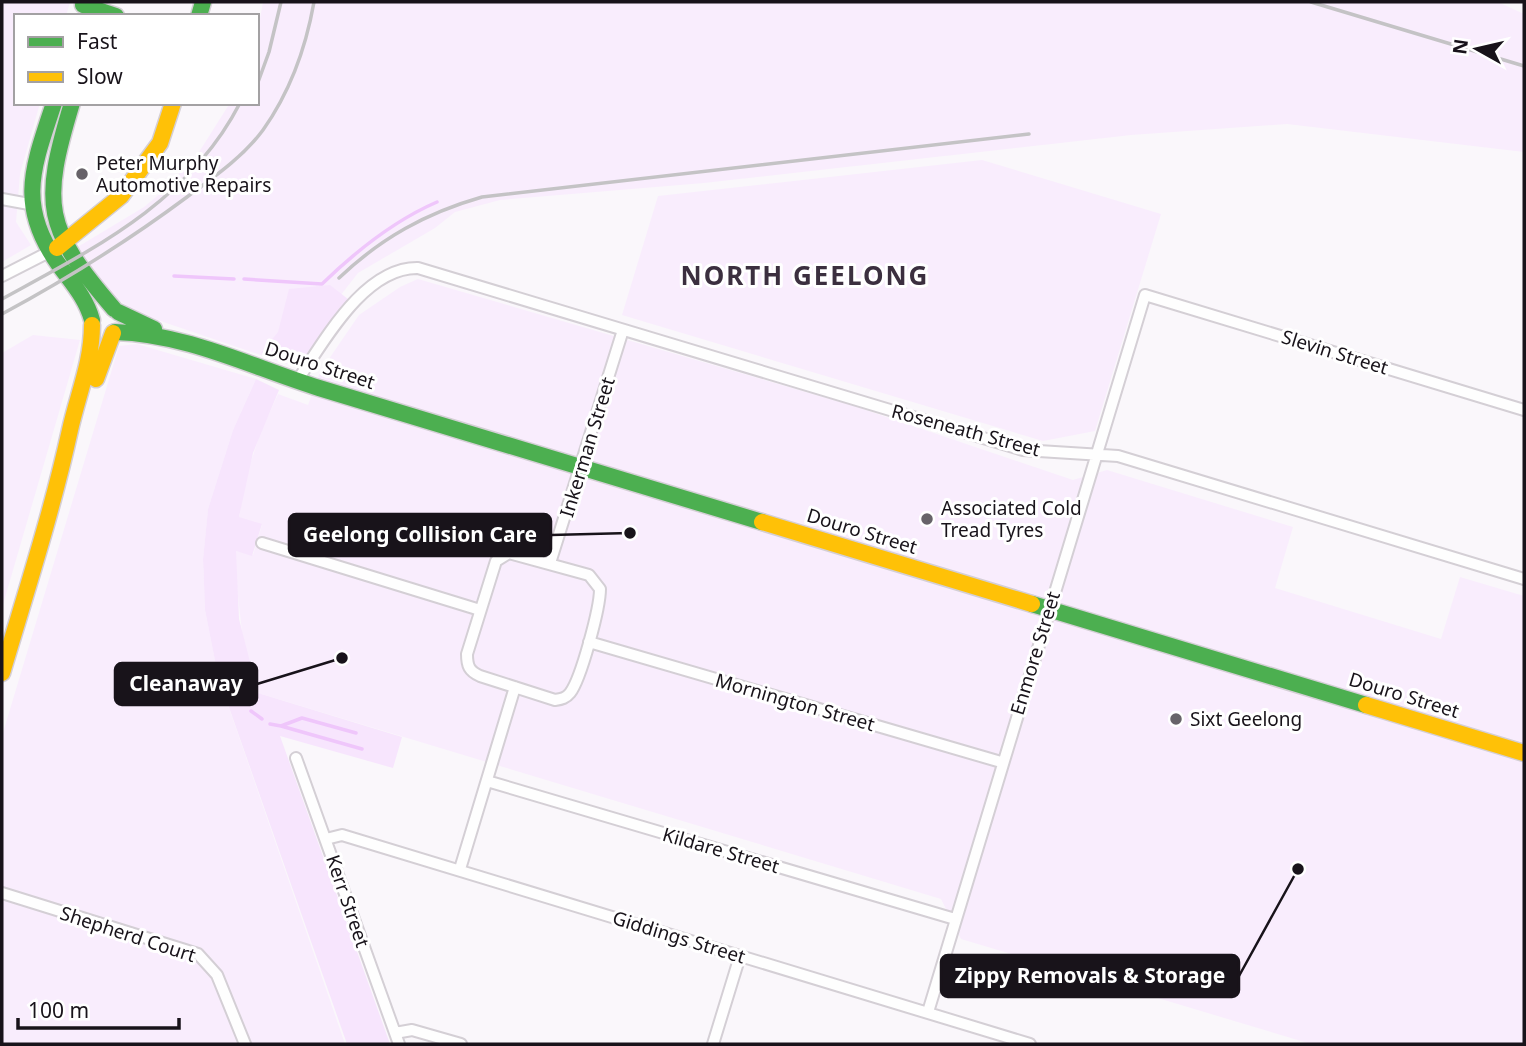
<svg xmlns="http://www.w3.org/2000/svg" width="1526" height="1046" viewBox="0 0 1526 1046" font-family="'Noto Sans',sans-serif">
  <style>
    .built { fill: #f9edfd }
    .green { fill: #f7e5fd }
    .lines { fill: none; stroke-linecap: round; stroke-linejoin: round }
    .stream { stroke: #efc6fb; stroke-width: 3.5 }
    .street-casing { stroke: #d4cfd5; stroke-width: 14 }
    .fast-casing { stroke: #d4cfd5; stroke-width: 19 }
    .slow-casing { stroke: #d4cfd5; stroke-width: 19 }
    .street { stroke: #fefefe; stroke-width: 10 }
    .fast { stroke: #4caf50; stroke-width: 16 }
    .slow { stroke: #ffc107; stroke-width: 16 }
    .rail { stroke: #c4c3c5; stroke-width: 3.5 }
    .poi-dot { fill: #676369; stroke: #fff; stroke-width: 2.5 }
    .labels { text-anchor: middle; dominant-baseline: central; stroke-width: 6; stroke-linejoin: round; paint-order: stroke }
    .poi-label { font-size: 19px; fill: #18131a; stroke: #fff; text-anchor: start }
    .street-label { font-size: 19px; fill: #18131a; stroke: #fff }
    .district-label { font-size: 26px; font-weight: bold; letter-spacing: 2px; fill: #3b2f3f; stroke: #fff }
    .leader { fill: none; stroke: #18131a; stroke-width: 2.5 }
    .callout-dot { fill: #18131a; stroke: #fff; stroke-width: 2.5 }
    .callout { fill: #18131a; stroke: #18131a; stroke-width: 2.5 }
    .callout-label { font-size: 21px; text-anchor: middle; font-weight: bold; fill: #fff }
  </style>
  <rect width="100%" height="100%" fill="#faf7fb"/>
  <!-- built -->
  <path class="built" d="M2,2H70L66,16H16V103H40L20,174L16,222L31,245L2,262Z
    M263,2H1498L1524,14V152L1287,124L1131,135L704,183L500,200L455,212L435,228L358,273L287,364L134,312L105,289L76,248L144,207L162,192L199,152L230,103H257V35Z
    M982,160L1161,214L1095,431L1043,441L622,315L658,196Z
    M418,279L854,406L1073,480L1107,470L1293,527L1275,588L1441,639L1460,577L1524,596V1044H1311L961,939L941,899L258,693L243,641L235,569L236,551L253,555L262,525L239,518L246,477L260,434L278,394L308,405L320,372L359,315L400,287Z
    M33,335L80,340L2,608V353Z
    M137,344L256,379L233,430L208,509L203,559L205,610L218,676L345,1044H2V736L119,346Z"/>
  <!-- green -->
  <path class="green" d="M330,285L353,303L306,368L261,353L278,332L289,289Z
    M256,379L279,390L253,453L239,517L262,524L252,556L236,551L239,619L258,693L402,737L393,768L280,736L390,1044H347L218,676L205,610L203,559L208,509L233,430Z"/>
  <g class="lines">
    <!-- stream -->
    <path class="stream" d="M174,276L234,279
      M244,279L322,284C356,251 393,221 437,202
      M251,711L262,719
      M270,724L281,726L302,718L356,733
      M281,726L362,749"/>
    <defs>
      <path id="street" d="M2,199L29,204
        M2,276L49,252
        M297,381C324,342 364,267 418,268L1023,450L1118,456L1524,579
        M262,543L480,610
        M509,553L589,575L600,589C600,608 581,679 570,693C566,698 562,699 555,700L480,676C469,671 467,666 467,654L496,561Z
        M550,563L623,330
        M589,642L1001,762
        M296,758L399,1044
        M487,781L955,919
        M326,839L342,835L1030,1044
        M460,869L515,687
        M2,893L198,954L217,975L245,1044
        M928,1012L1145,295L1524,410
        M395,1033L412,1030L461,1044
        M713,1044L740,956"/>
      <path id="fast" d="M83,5L116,16
        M199,16L203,2
        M54,103C33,167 16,205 59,265C72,283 86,298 92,320
        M72,103C41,205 44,228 114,309
        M118,312L154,329
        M115,332C188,334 251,367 319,388C466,432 614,477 762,522
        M1032,604L1366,705"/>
      <path id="slow" d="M57,248L121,196L160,143L173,103
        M96,379L113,333
        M762,522L1032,604
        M2,673C26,592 52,512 70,430C78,394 92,362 92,325
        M1366,705L1524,753"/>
    </defs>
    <!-- street casing -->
    <use href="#street" class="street-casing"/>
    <!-- fast casing -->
    <use href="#fast" class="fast-casing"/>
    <!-- slow casing -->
    <use href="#slow" class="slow-casing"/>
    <!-- street -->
    <use href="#street" class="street"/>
    <!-- fast -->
    <use href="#fast" class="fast"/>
    <!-- slow -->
    <use href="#slow" class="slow"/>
    <!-- rail -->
    <path class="rail" d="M1311,2L1524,66
      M257,85L269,52L281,2
      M339,278C381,238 426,213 482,197L1029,134
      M2,299C95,248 189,202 240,103
      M2,314C67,279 128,241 187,197C214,177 243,157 263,130C290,92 306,47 314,2"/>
  </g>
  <!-- markers -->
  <g class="poi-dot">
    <circle cx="82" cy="174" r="7"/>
    <circle cx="927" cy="519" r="7"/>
    <circle cx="1176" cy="719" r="7"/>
  </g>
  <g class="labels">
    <!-- poi labels -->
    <g class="poi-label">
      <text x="96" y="163">Peter Murphy<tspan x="96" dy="22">Automotive Repairs</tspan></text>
      <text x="941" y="508">Associated Cold<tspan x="941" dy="22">Tread Tyres</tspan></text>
      <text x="1190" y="719">Sixt Geelong</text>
    </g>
    <!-- street labels -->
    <g class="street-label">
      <text transform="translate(1335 352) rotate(17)">Slevin Street</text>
      <text transform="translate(320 365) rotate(18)">Douro Street</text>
      <text transform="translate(966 430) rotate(15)">Roseneath Street</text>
      <text transform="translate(587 447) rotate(-73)">Inkerman Street</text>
      <text transform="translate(862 531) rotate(17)">Douro Street</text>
      <text transform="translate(1035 653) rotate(-73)">Enmore Street</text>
      <text transform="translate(1404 695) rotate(17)">Douro Street</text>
      <text transform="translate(795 702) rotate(16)">Mornington Street</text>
      <text transform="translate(721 850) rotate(16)">Kildare Street</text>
      <text transform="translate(348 901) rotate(71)">Kerr Street</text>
      <text transform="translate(128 934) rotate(18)">Shepherd Court</text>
      <text transform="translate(679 937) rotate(17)">Giddings Street</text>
    </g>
    <!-- district labels -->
    <g class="district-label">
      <text x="805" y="275">NORTH GEELONG</text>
    </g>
  </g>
  <!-- callouts -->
  <path class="leader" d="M630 533L551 535M342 658L257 684M1298 869L1239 976"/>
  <g class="callout-dot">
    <circle cx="630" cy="533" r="7"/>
    <circle cx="342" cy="658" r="7"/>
    <circle cx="1298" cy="869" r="7"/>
  </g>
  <g class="callout">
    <rect x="289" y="514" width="262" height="42" rx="7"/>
    <rect x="115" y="663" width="142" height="42" rx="7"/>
    <rect x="941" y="955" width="298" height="42" rx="7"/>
  </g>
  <g class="callout-label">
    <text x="420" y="542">Geelong Collision Care</text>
    <text x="186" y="691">Cleanaway</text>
    <text x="1090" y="983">Zippy Removals &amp; Storage</text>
  </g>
  <!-- border -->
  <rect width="1526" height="1046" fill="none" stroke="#18131a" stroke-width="7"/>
  <!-- legend -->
  <rect x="14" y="14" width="245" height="91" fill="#ffffff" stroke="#a3a1a3" stroke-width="2"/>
  <rect x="28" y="37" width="35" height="10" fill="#4caf50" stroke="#a3a1a3" stroke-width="2"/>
  <text x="77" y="49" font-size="21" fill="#18131a">Fast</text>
  <rect x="28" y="72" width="35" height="10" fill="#ffc107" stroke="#a3a1a3" stroke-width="2"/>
  <text x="77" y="84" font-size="21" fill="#18131a">Slow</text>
  <!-- north arrow -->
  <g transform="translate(1477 49) rotate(278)" stroke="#ffffff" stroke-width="5" paint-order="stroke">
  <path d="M0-5L12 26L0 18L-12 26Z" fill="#18131a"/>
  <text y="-10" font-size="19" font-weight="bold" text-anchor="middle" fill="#18131a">N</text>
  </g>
  <!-- scale -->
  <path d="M18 1018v10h161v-10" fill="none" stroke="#18131a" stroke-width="3.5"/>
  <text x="28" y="1018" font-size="21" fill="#18131a" stroke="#ffffff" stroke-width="5" paint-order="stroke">100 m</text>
</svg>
